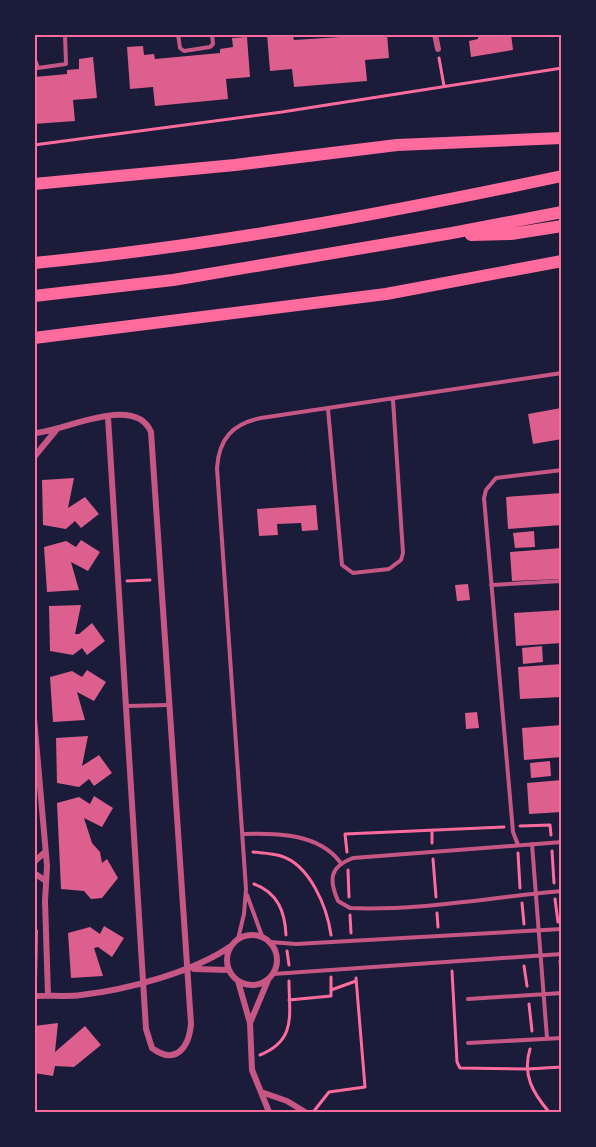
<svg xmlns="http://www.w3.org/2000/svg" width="596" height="1147" viewBox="0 0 596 1147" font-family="Montserrat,sans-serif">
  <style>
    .building { fill: #dd5f8e }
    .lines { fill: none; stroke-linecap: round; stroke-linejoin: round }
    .path { stroke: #ff6b9d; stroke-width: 3 }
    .service { stroke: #c65784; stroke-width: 4 }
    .minor { stroke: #c65784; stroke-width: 6 }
    .primary { stroke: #ff6b9d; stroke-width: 12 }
    .neatline { fill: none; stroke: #ff6b9d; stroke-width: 2 }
  </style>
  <rect width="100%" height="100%" fill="#1b1b3a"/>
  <!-- building -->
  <path class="building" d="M267,34L293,36L294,40L387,34L389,58L365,60L367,81L294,87L292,69L270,71Z
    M478,34H511L513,50L471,57L469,41L478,39Z
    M247,37L250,77L226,79L228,99L155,106L153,87L130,89L127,47L143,46L144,55L154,54L155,59L220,53V49L233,47L232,38Z
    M93,57L97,98L73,100L75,121L34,124V77L67,74V70L79,69V59Z
    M561,408L562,439L533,444L528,414Z
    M74,478L68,508L85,497L99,514L81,528L75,521L66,529L43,525L42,480Z
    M562,493V525L508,529L506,497Z
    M316,505L318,530L302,531L301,523L277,524L278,535L259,536L257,509Z
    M534,531L535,547L515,548L513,533Z
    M81,540L100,552L88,571L71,562L79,590L47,592L44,547L66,541L76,547Z
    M562,548V579L512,581L510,552Z
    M468,584L470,600L457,601L455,585Z
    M81,605L75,634H79L92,623L105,641L87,655L82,648L73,655L50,651L49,606Z
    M562,610V643L516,646L514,613Z
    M542,646L543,662L523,664L522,648Z
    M562,664V697L520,699L518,667Z
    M87,670L106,682L94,701L77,692L85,720L53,722L50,677L72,671L82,677Z
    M477,712L479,728L466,729L465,713Z
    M562,725V757L524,760L522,728Z
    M88,736L82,766L99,755L112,773L94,786L89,779L79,787L57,783L56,738Z
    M550,761L551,776L531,778L530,763Z
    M562,780V812L529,814L527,783Z
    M94,796L113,808L102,827L84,818L92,843L100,852L102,863L107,859L118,878L102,898L91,899L84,891L61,889L57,803L79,797L90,804Z
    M104,926L124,938L112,957L98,947L94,948L103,976L71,978L68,933L90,927L100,934Z
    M34,930H38L37,982H34Z
    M58,1023L55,1052L85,1026L101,1045L74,1067L55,1066L53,1076L34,1073V1026Z"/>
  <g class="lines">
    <!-- path -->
    <path class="path" d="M439,58L444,86
      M34,145L282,112L562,68
      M127,581L150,580
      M520,826L550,825L551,835
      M432,830V843
      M552,851L554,883
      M253,852C262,853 272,853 281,856C310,865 327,907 331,935
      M347,852L345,834L504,827
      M518,853L520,888
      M433,859L436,897
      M348,870L349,897
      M254,884C278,893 285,912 286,935
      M555,899L558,922
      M522,903L524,924
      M437,913L438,927
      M350,915L351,933
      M287,951L289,965
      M560,961L562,980
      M524,966L527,986
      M452,971L457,1062L460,1068L527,1069L562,1067
      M331,990L356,981
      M289,1000L331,996V977
      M529,1004L532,1031
      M530,1049C522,1075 533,1093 549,1112
      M260,1055C297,1040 289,1015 289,981
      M314,1111L329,1092L365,1087L356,978"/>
    <!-- service -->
    <path class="service" d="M178,34L180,48L184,51L210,47L213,44L212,34
      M34,57L38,68L66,64L65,34
      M328,409L342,565L353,573L389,569L401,560L403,553L393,400
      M491,585L562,581
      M127,706L168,705
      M243,834C276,833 318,833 340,862
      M562,842L353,858C329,867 329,880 338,901L350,908C421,911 491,897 562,891
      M532,844L547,1038
      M518,845L513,832L484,498L486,490L496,478L562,470
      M247,895L262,936
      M238,939L244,914L246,889L217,468C219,439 232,424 261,418L562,373
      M270,942L296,944L562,929
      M273,974L562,954
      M468,999L562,993
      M468,1043L562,1038"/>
    <!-- minor -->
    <path class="minor" d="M435,34L438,49
      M34,433C63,432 135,393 151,432L191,1024C189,1047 176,1066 152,1048L146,1029L108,417
      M34,457L57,429
      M34,718L47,866L45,901L48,995
      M34,862L45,852
      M34,873L46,881
      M227 960a25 25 0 1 1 50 0a25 25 0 1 1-50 0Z
      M194,969L229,970
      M238,981L250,1023L252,1070L269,1112
      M34,996C50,995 66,997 81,995C126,990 194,972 231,946
      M250,1023L268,980
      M261,1092L287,1101L305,1112"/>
    <!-- primary -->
    <path class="primary" d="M34,184L235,165L397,145L562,138
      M471,235L511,234L562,226
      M34,263C212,246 387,213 562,176
      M34,296L173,280L452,233L562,212
      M34,338L386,294L562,261"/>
  </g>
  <!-- border -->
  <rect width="596" height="1147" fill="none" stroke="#1b1b3a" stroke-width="72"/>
  <rect x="36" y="36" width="524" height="1075" class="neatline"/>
</svg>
